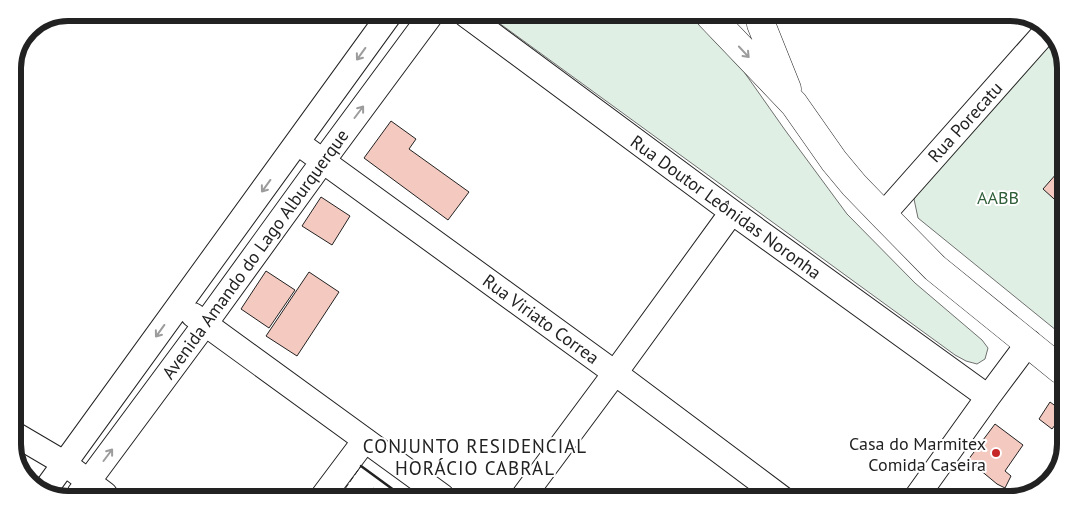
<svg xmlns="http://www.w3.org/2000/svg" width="1078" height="512" viewBox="0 0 1078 512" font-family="'PT Sans',sans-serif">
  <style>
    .green { fill: #e0efe3; stroke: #6f6f6f }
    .building { fill: #f3c9c0; stroke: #222 }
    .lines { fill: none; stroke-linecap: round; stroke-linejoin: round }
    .minor-casing { stroke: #222; stroke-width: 26 }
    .major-casing { stroke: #222; stroke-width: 29 }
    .minor { stroke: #fff; stroke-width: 24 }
    .major { stroke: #fff; stroke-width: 28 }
    .fence { stroke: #222; stroke-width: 1; stroke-dasharray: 6 2.5; stroke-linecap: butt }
    .wall { stroke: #222; stroke-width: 2.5 }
    .oneway { stroke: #9c9c9c }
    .poi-dot { fill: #c62828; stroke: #fff; stroke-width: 2 }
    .labels { text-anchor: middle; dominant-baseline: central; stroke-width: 4; stroke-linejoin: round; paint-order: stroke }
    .street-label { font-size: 18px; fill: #222; stroke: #fff }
    .park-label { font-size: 18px; fill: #2f5e38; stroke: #fff }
    .poi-label { font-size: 18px; fill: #222; stroke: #fff; text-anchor: end }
    .neighbourhood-label { font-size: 19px; letter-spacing: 1px; fill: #222; stroke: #fff }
    .rim { fill: none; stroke: #222; stroke-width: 6 }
  </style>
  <rect width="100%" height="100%" fill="#fff"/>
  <!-- green -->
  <path class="green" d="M488,15L692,16L742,69L785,130L847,214L915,283L982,340L988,348L985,359L977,364L966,361L955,355Z
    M1056,37L1065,65L1062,335L918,218L914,199L924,181Z"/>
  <!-- building -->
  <path class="building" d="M391,121L416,139L409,149L469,192L448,220L364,158Z
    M1064,165L1063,207L1043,189Z
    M321,197L350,216L332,245L302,226Z
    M266,271L295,290L269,328L241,309Z
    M309,272L339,292L297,356L266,336Z
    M1050,402L1061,410V417L1052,429L1039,419Z
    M995,424L1023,445L1005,471L1011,476L1005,488L997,484L968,460Z
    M1060,451V468L1055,474L1048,468Z
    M373,488L384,496H367Z"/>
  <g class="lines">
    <defs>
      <path id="minor" d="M466,15L732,212L988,397
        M298,143L615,373L782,498
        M883,215L1047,30
        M193,315L442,496
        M13,433L64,463L105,494
        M43,493L390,14
        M79,494L205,324L323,161L431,15
        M323,496L365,440
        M523,497L615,373L732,212
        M915,499L988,397L1029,342"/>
      <path id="major" d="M710,16L794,104L834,161L854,185L883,215L935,268L1061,370
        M760,17L761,24L787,89"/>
    </defs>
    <!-- minor casing -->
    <use href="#minor" class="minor-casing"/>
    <!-- major casing -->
    <use href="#major" class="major-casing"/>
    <!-- minor -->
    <use href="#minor" class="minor"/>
    <!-- major -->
    <use href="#major" class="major"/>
    <!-- fence -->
    <path class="fence" d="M340,496L361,466"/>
    <!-- wall -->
    <path class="wall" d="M361,466L402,496"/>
  </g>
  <!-- one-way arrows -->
  <defs><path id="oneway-shaft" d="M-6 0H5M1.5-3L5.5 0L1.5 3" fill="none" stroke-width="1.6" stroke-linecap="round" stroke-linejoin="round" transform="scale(1.25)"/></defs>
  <g class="oneway">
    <use href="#oneway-shaft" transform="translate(744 52) rotate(47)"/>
    <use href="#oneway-shaft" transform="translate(361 54) rotate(126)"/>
    <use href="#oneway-shaft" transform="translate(359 112) rotate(-53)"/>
    <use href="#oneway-shaft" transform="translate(266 186) rotate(126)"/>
    <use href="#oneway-shaft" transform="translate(160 331) rotate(126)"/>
    <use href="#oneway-shaft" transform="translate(108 455) rotate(-53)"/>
  </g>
  <!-- markers -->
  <circle class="poi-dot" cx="996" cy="453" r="5"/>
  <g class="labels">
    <!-- street labels -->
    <g class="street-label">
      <text transform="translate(965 122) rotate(-48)">Rua Porecatu</text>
      <text transform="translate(726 207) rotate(36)">Rua Doutor Leônidas Noronha</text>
      <text transform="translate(255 254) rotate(-54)">Avenida Amando do Lago Alburquerque</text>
      <text transform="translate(541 319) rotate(36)">Rua Viriato Correa</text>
    </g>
    <!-- park labels -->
    <g class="park-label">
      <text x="998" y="197">AABB</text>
    </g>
    <!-- poi labels -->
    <g class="poi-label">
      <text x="986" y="443">Casa do Marmitex<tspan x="986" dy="21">Comida Caseira</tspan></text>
    </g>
    <!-- neighbourhood labels -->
    <g class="neighbourhood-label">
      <text x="475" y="446">CONJUNTO RESIDENCIAL<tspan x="475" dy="22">HORÁCIO CABRAL</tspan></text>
    </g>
  </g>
  <!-- crop -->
  <path d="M0 0H1078V512H0ZM68 21H1010A47 47 0 0 1 1057 68V444A47 47 0 0 1 1010 491H68A47 47 0 0 1 21 444V68A47 47 0 0 1 68 21Z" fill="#fff" fill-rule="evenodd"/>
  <path class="rim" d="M68 21H1010A47 47 0 0 1 1057 68V444A47 47 0 0 1 1010 491H68A47 47 0 0 1 21 444V68A47 47 0 0 1 68 21Z"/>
</svg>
